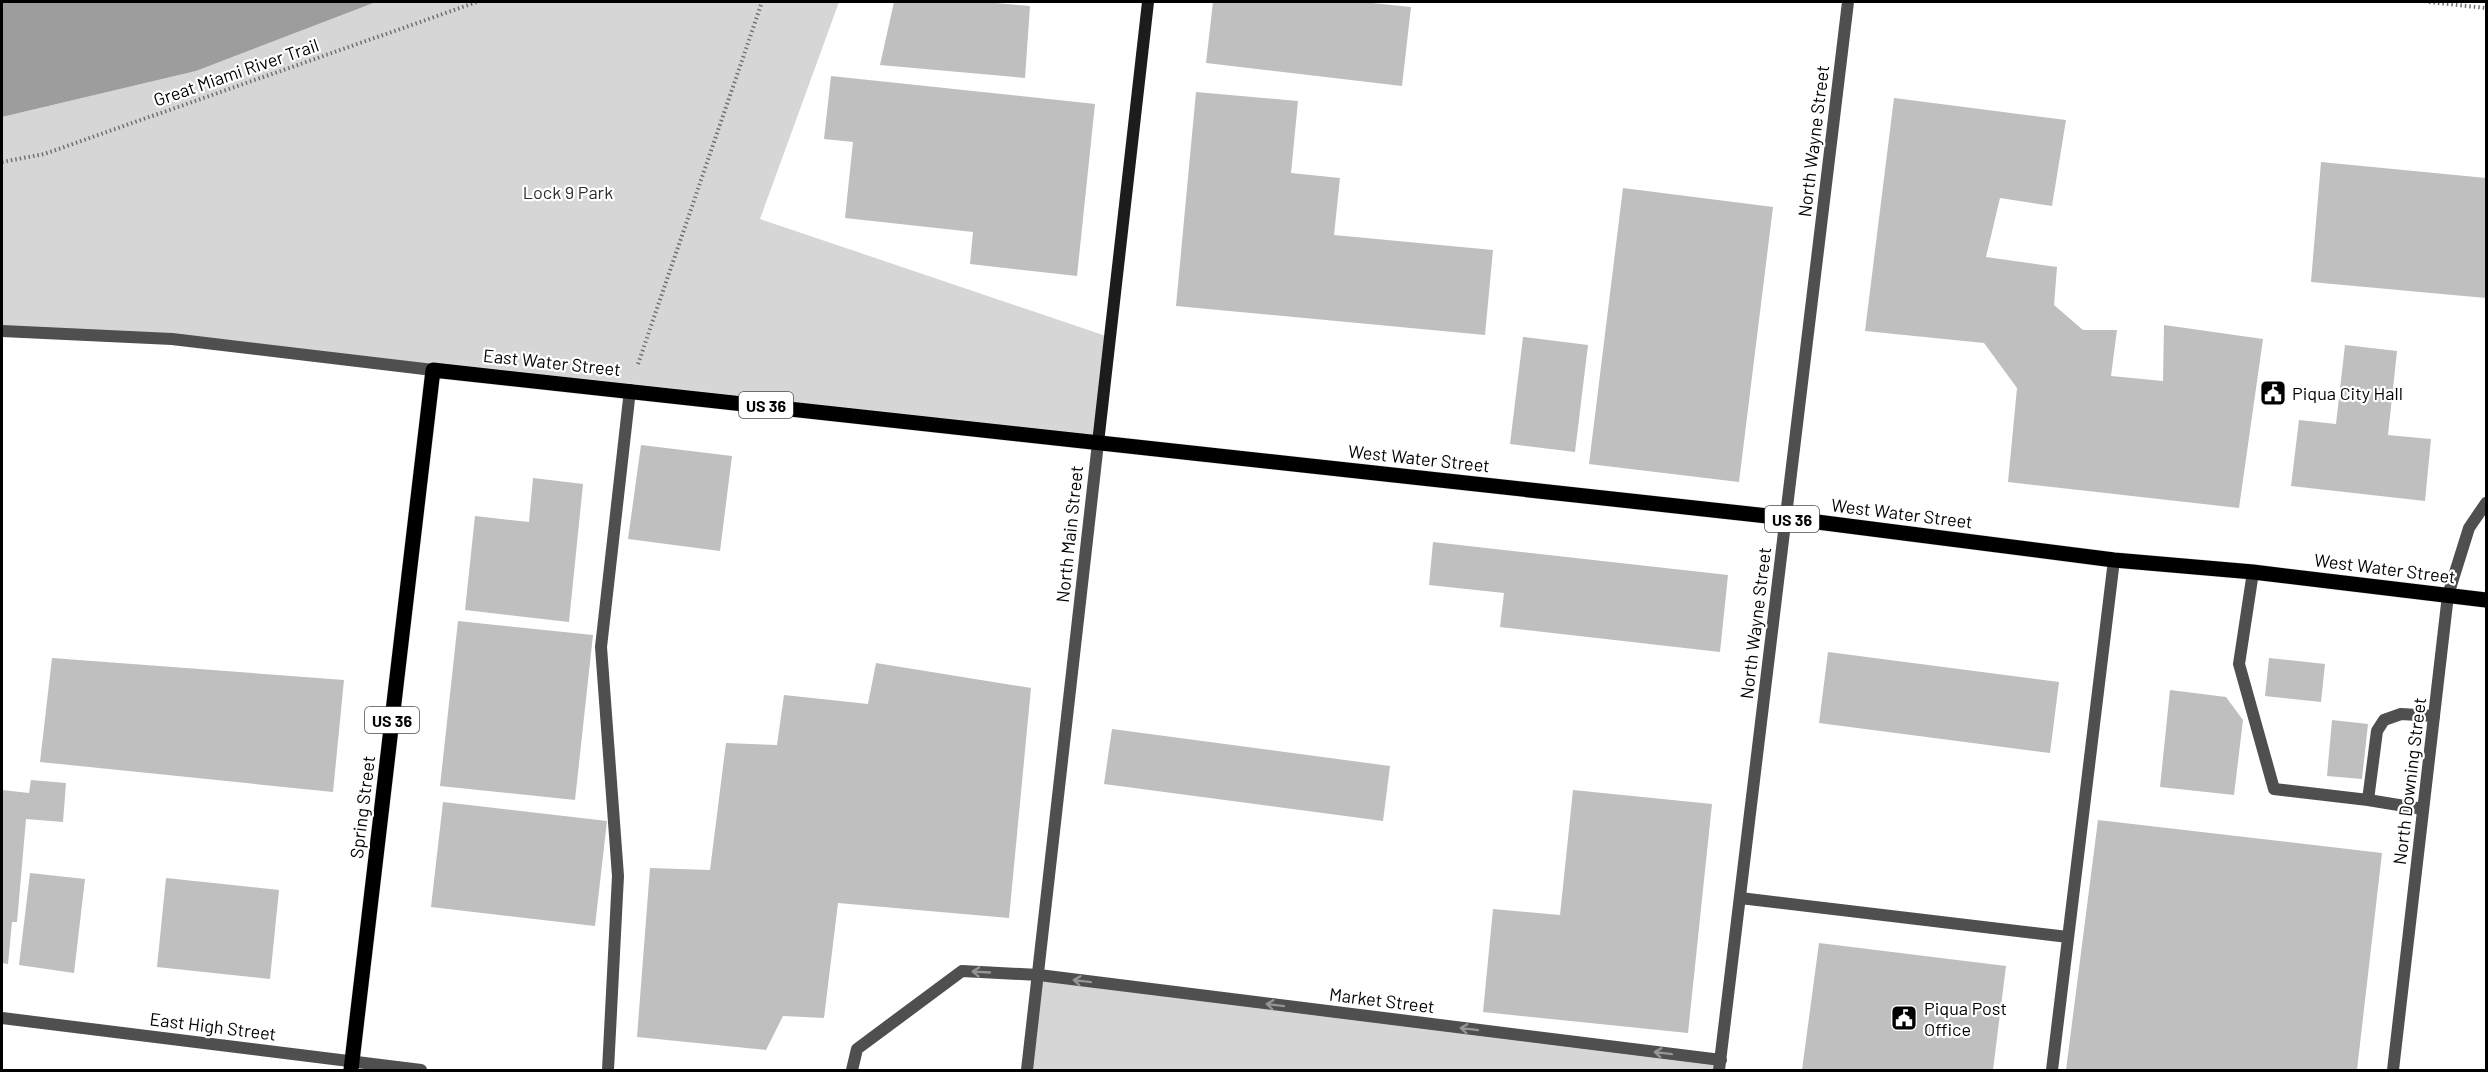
<svg xmlns="http://www.w3.org/2000/svg" width="2488" height="1072" viewBox="0 0 2488 1072" font-family="Barlow,sans-serif">
  <style>
    .green { fill: #d6d6d6 }
    .water { fill: #9d9d9d }
    .building { fill: #bfbfbf }
    .lines { fill: none; stroke-linecap: round; stroke-linejoin: round }
    .primary-casing { stroke: #dbdbdb; stroke-width: 16 }
    .path { stroke: #717171; stroke-width: 4; stroke-dasharray: 1.5 3; stroke-linecap: butt }
    .service { stroke: #4f4f4f; stroke-width: 12 }
    .minor { stroke: #4f4f4f; stroke-width: 12 }
    .tertiary { stroke: #4f4f4f; stroke-width: 12 }
    .secondary { stroke: #1c1c1c; stroke-width: 12 }
    .primary { stroke: #000; stroke-width: 15 }
    .oneway { stroke: #959595 }
    .labels { text-anchor: middle; dominant-baseline: central; stroke-width: 4.5; stroke-linejoin: round; paint-order: stroke }
    .shield { fill: #fff; stroke: #4c4c4c; stroke-width: 1.5 }
    .shield-label { font-size: 16px; font-weight: bold; fill: #000 }
    .street-label { font-size: 18px; fill: #000; stroke: #fff }
    .park-label { font-size: 18px; fill: #2d2d2d; stroke: #fff }
    .poi-label { font-size: 18px; fill: #000; stroke: #fff; text-anchor: start }
  </style>
  <rect width="100%" height="100%" fill="#fff"/>
  <!-- green -->
  <path class="green" d="M376,2H839L760,219L1109,337L1098,443L172,339L2,331V117L196,71Z
    M1039,975L1721,1060L1719,1070H1027Z"/>
  <!-- water -->
  <path class="water" d="M2,2H376L196,71L2,117Z"/>
  <!-- building -->
  <path class="building" d="M894,2H984L1030,6L1025,78L880,65Z
    M1213,2H1362L1411,7L1402,86L1206,63Z
    M831,76L1095,104L1077,276L970,264L973,232L845,218L853,142L824,139Z
    M1196,92L1298,101L1291,173L1340,178L1334,235L1493,250L1485,335L1176,306Z
    M1894,98L2066,120L2052,206L2000,198L1986,257L2057,267L2054,305L2083,330H2117L2111,376L2163,381L2164,325L2263,339L2239,508L2008,482L2017,388L1984,343L1865,331Z
    M2321,162L2486,178V298L2311,282Z
    M1623,188L1773,207L1739,482L1589,464Z
    M1523,337L1588,345L1575,452L1510,444Z
    M2345,345L2397,351L2388,435L2431,439L2425,501L2291,486L2299,420L2336,424Z
    M641,445L732,456L720,551L628,539Z
    M533,478L583,484L569,622L465,610L475,516L529,522Z
    M1433,542L1728,575L1720,652L1500,627L1504,593L1429,585Z
    M458,621L593,635L575,800L440,786Z
    M1828,652L2059,682L2050,753L1819,723Z
    M52,658L344,680L333,792L40,762Z
    M2269,658L2325,664L2321,702L2265,696Z
    M876,663L1031,688L1009,918L838,903L824,1018L783,1016L766,1050L637,1037L650,868L710,870L726,743L777,745L784,695L868,704Z
    M2170,690L2226,697L2243,720L2234,795L2160,787Z
    M2332,720L2368,724L2362,779L2327,776Z
    M1112,729L1390,766L1383,821L1104,784Z
    M31,780L66,783L63,822L26,819L17,922H12L8,964L2,963V790L29,793Z
    M1573,790L1712,804L1688,1033L1483,1012L1493,909L1560,915Z
    M443,802L607,821L595,926L431,907Z
    M2098,820L2382,853L2357,1070H2066Z
    M30,873L85,879L74,973L19,965Z
    M166,878L279,890L270,979L157,967Z
    M1819,943L2006,966L1993,1070H1802Z"/>
  <g class="lines">
    <defs>
      <path id="primary" d="M351,1070L433,370L1786,518L2114,560L2253,572L2486,600"/>
    </defs>
    <!-- primary casing -->
    <use href="#primary" class="primary-casing"/>
    <!-- path -->
    <path class="path" d="M2429,2L2486,8
      M2,162L44,154L477,2
      M638,364L762,2"/>
    <!-- service -->
    <path class="service" d="M2253,572L2239,664L2274,789L2368,800
      M2423,809L2368,800L2377,731L2384,720L2401,714L2434,716
      M1740,898L2068,937
      M608,1070L618,876L601,647L630,390
      M852,1070L857,1049L962,971L1039,975
      M2052,1070L2114,560"/>
    <!-- minor -->
    <path class="minor" d="M2,331L172,339L433,370
      M1039,975L1721,1060
      M2,1018L421,1070
      M1719,1070L1848,2
      M2393,1070L2448,595L2469,528L2486,503"/>
    <!-- tertiary -->
    <path class="tertiary" d="M1027,1070L1098,443"/>
    <!-- secondary -->
    <path class="secondary" d="M1098,443L1148,2"/>
    <!-- primary -->
    <use href="#primary" class="primary"/>
  </g>
  <!-- one-way arrows -->
  <defs><path id="oneway-shaft" d="M-6 0H5M1.5-3L5.5 0L1.5 3" fill="none" stroke-width="1.6" stroke-linecap="round" stroke-linejoin="round" transform="scale(1.5)"/></defs>
  <g class="oneway">
    <use href="#oneway-shaft" transform="translate(981 972) rotate(-177)"/>
    <use href="#oneway-shaft" transform="translate(1082 981) rotate(-173)"/>
    <use href="#oneway-shaft" transform="translate(1275 1005) rotate(-173)"/>
    <use href="#oneway-shaft" transform="translate(1469 1029) rotate(-173)"/>
    <use href="#oneway-shaft" transform="translate(1663 1053) rotate(-173)"/>
  </g>
  <!-- icons -->
  <defs>
    <symbol id="civic-square" viewBox="-11 -11 22 22"><rect x="-9" y="-9" width="18" height="18" rx="4" fill="#000" stroke="#fff"/><path d="M-.6-6.5H3V-4.5H.6V-3L4-1V1h2V6H-6V1h2V-1L-.6-3ZM-1.2 2.5V6h2.4V2.5Z" fill="#fff"/></symbol>
  </defs>
  <g fill-rule="evenodd">
    <use href="#civic-square" x="2258" y="378" width="30" height="30"/>
    <use href="#civic-square" x="1889" y="1003" width="30" height="30"/>
  </g>
  <g class="labels">
    <!-- shield labels -->
    <g class="shield">
      <rect x="739" y="392" width="54" height="26" rx="4.5"/>
      <rect x="1765" y="506" width="54" height="26" rx="4.5"/>
      <rect x="365" y="707" width="54" height="26" rx="4.5"/>
    </g>
    <g class="shield-label">
      <text x="766" y="405">US 36</text>
      <text x="1792" y="519">US 36</text>
      <text x="392" y="720">US 36</text>
    </g>
    <!-- street labels -->
    <g class="street-label">
      <text transform="translate(236 72) rotate(-19)">Great Miami River Trail</text>
      <text transform="translate(1813 141) rotate(-83)">North Wayne Street</text>
      <text transform="translate(552 362) rotate(6)">East Water Street</text>
      <text transform="translate(1419 458) rotate(6)">West Water Street</text>
      <text transform="translate(1902 513) rotate(7)">West Water Street</text>
      <text transform="translate(1069 534) rotate(-84)">North Main Street</text>
      <text transform="translate(2385 568) rotate(7)">West Water Street</text>
      <text transform="translate(1755 623) rotate(-83)">North Wayne Street</text>
      <text transform="translate(2409 781) rotate(-83)">North Downing Street</text>
      <text transform="translate(362 807) rotate(-83)">Spring Street</text>
      <text transform="translate(1382 1000) rotate(7)">Market Street</text>
      <text transform="translate(213 1026) rotate(7)">East High Street</text>
    </g>
    <!-- park labels -->
    <g class="park-label">
      <text x="568" y="192">Lock 9 Park</text>
    </g>
    <!-- poi labels -->
    <g class="poi-label">
      <text x="2292" y="393">Piqua City Hall</text>
      <text x="1924" y="1008">Piqua Post<tspan x="1924" dy="21">Office</tspan></text>
    </g>
  </g>
  <!-- border -->
  <rect width="2488" height="1072" fill="none" stroke="#000000" stroke-width="6"/>
</svg>
